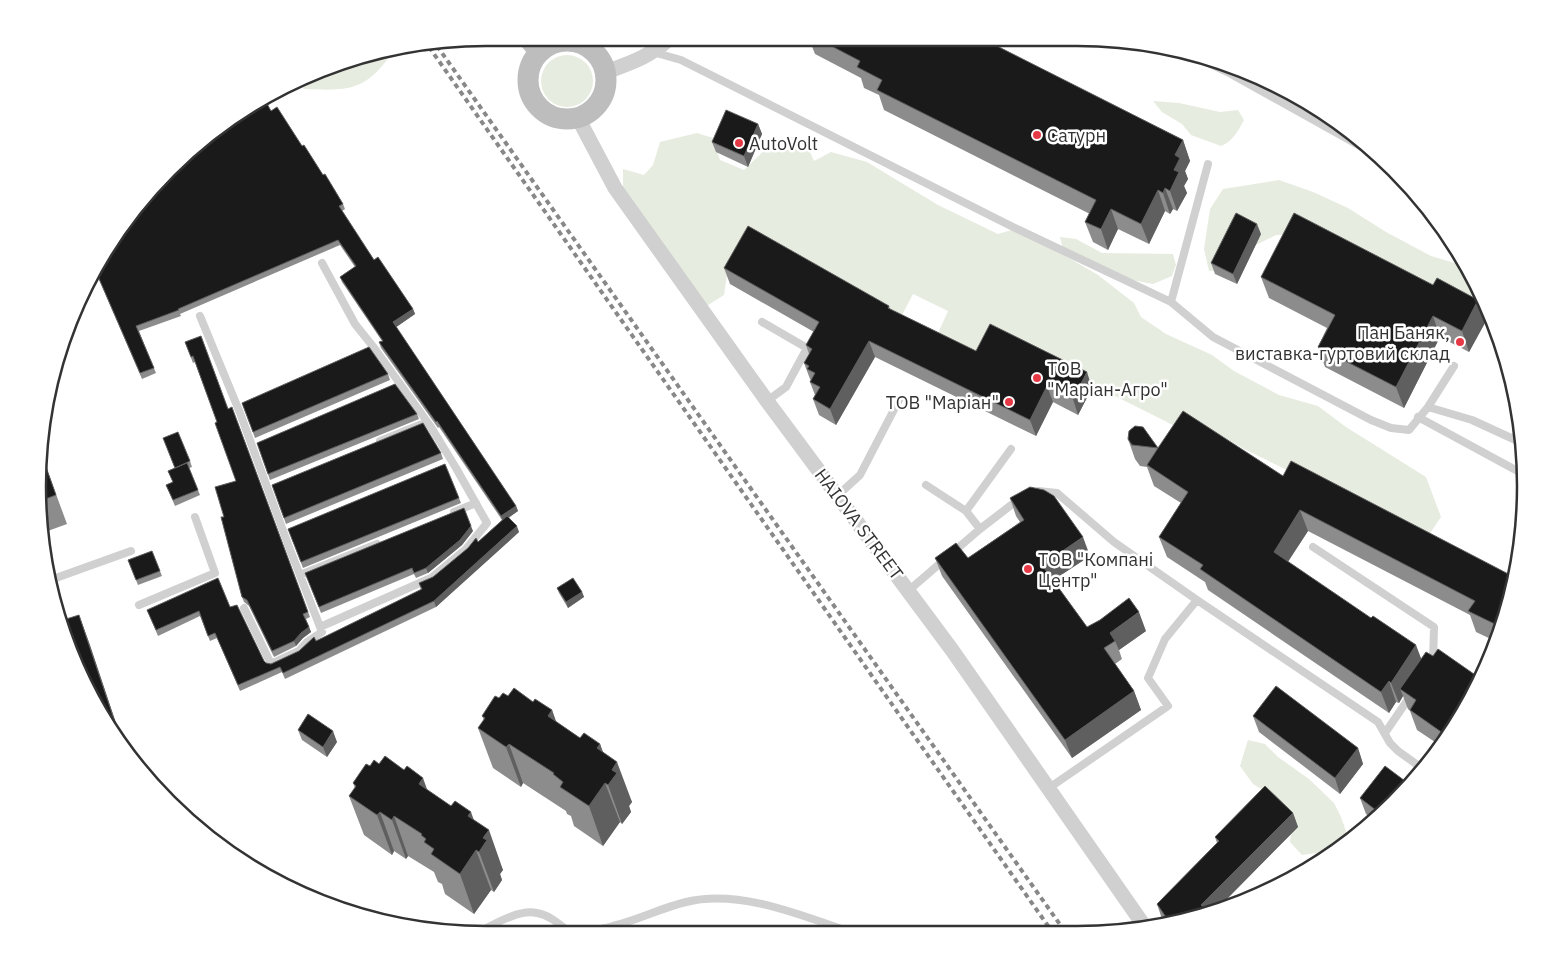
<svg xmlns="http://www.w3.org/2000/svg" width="1563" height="972" viewBox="0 0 1563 972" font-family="'IBM Plex Sans',sans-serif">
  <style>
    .green { fill: #e6ecdf }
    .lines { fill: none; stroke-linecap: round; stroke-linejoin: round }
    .lane { stroke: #d0d0d0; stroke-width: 8 }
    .street { stroke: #d0d0d0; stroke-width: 15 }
    .secondary { stroke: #bdbdbd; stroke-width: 21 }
    .rail { stroke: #888; stroke-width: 4; stroke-dasharray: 5 4; stroke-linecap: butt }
    .wall { fill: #8c8c8c }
    .shaded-wall { fill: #5f5f5f }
    .building { fill: #1a1a1a; stroke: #5f5f5f }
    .poi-dot { fill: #e63946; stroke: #fff; stroke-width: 2 }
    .labels { text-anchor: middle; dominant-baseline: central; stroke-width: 5; stroke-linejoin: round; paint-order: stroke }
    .poi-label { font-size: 18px; fill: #333; stroke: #fff; text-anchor: start }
    .street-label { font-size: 18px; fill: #333; stroke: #fff }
    .rim { fill: none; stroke: #333; stroke-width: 2.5 }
  </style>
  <rect width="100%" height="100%" fill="#fff"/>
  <!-- green -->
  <path class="green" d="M392,53C366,91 348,91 304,89L301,83L342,61Z
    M541 81a26 26 0 1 1 52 0a26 26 0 1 1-52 0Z
    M1153,101L1179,103L1220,112L1238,110L1244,120C1238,131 1233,141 1221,146L1191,135L1182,124L1162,112Z
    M697,133L713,138L720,160L744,170L768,147L790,137L805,140L814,161L831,152L867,162L938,205L998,234L1018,228L1098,275L1134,303L1141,317L1166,334L1212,355L1234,371L1279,395L1318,406L1346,427L1426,477L1441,517L1427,538L1244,449L1210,429H1181L995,336L981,361L936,338L948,311L913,294L901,317L728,268L724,295L705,307L623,188V169L644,175L653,165L660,142Z
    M1279,180L1313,192L1348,208L1386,232L1431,256L1468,267L1495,326L1484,319L1307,234L1276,235L1246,250L1231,270L1209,271L1204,249L1210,209L1223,189Z
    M1060,237L1076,239L1102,253L1173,254L1176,265L1172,276L1153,284L1116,277L1064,254Z
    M1248,740L1265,744L1278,757L1309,779L1334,803L1341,817L1349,840L1326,857L1317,853L1302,855L1290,842L1293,816L1278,799L1253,784L1240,766Z"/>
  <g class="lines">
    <!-- lane -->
    <path class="lane" d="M653,52L681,60L1011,226L1171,302L1213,337L1371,420L1391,428L1409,430L1428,407L1454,366
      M1198,58L1231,74L1378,156
      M1254,87L1259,78
      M1171,302L1208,164
      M200,316L240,413L289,547L322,632L307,642L299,651L271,664L244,608
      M762,322L807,348L786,387L767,401
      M1428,407L1472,420L1522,443
      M1418,417L1523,474
      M380,441L427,422
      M926,485L966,511L980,529
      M1038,491L1057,493L1114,542L1197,600L1378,722L1390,743L1398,751L1423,769
      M837,496L860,475L899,400
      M966,511L1011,449
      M454,512L476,503
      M1313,547L1434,627L1433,662L1431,665
      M300,575L377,544
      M53,579L131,551
      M908,591L980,529L1019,499
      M139,605L215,573L195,517
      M320,627L431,578L466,549L487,523L456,468L431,427L375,349L355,324L322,263
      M1385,733L1411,695
      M1049,788L1168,706L1148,678L1165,639L1197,600
      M481,931C496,923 520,909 537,913C549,915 559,924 568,931
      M583,931C593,930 603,929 613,926C638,920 661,908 686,902C739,889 801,915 850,932"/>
    <!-- street -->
    <path class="street" d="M606,72C633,62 647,58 669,39
      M578,118L615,188L767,401L952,650L1145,927"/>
    <!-- secondary -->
    <path class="secondary" d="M528,38L540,52
      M528 80a39 39 0 1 1 78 0a39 39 0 1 1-78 0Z"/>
    <!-- rail -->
    <path class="rail" d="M437,46L1066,933
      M429,47L1053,933"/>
  </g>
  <!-- wall -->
  <path class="wall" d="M809,39L985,40L1183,140L1190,161L1185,171L1188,179L1184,186L1187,193L1177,211L1173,209L1170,214L1165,211L1149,244L1118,229L1108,250L1093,242L1085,222L1090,214L884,110L879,95L864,88L861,78L815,54Z
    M271,111L302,146L343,204L345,209L342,211L374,260L413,309L415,314L396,327L516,506L518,511L509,517L519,532L436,607L285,679L282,672L240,691L217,638L210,641L200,616L158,636L147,610L230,607L264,661L266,663L271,664L299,651L316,641L421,590L419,583L433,577L478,542L502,520L439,427L438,428L381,348L379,342L382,341L342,282L340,277L355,267L340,245L180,314L181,316L139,331L156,373L142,379L97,275Z
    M758,124L762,134L748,167L716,152L712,142Z
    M1261,234L1237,284L1215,274L1211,263Z
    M724,268L889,306L890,309L976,351L1092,388L1078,415L1053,402L1036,436L875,357L836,425L819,415L813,399L815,395L810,382L811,380L810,379L804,363L809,354L806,345L814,332L730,284Z
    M1261,277L1433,285L1478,300L1486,321L1469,352L1440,337L1404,408L1325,367L1318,347L1327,328L1269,298Z
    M185,342L228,409L233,410L310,617L306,619L311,632L303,638L296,646L274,657L249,606L244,602L242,597L224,517L236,481L217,422L195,362L193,363Z
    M388,374L390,380L255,438L242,403Z
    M417,414L419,419L270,480L257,443Z
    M1128,439L1158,448L1283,476L1510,602L1495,641L1476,632L1470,615L1308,531L1288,562L1421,658L1433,656L1479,684L1441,746L1417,730L1410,711L1408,709L1403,696L1399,703L1396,702L1389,713L1208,590L1205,582L1167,557L1159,537L1181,503L1154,486L1147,467L1140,466L1135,459Z
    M441,453L443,459L286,524L272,485Z
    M190,461L192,467L189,468L200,495L175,506L166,485L173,482L168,471Z
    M46,467L67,524L45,532L38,486Z
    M459,498L461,503L303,568L288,529Z
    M1010,498L1090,556L1053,580L1087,627L1146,631L1119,650L1122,659L1115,664L1134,691L1141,710L1072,758L942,576L935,558H968L1020,522L1016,516Z
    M473,531L462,545L428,573L416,578L414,574L321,613L305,573Z
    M152,551L162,576L138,585L128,560Z
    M557,588L582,592L584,597L568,608L559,593Z
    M508,696L533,702L552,710L556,722L580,738L600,744L603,752L632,802L629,806L631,812L622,824L620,822L603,846L574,826L571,816L567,814L566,811L523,783L521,787L493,768L478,728L484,720L482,716Z
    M1253,716L1358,748L1363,764L1340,794L1259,732Z
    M298,730L337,742L327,757L302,740Z
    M379,764L427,790L451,806L474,820L503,870L500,874L502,880L494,892L491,890L474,914L445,894L442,884L438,882L434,872L408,856L406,859L394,851L392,855L364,835L349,796L355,788L353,783L370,766Z
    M1409,784L1375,821L1366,814L1360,798Z
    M1293,813L1298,827L1216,910L1193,919L1165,924L1162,919L1157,904L1217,843L1215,837Z"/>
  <!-- shaded-wall -->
  <path class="shaded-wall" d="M758,124L762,134L748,167L744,156Z
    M1183,140L1190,161L1185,171L1188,179L1184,186L1187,193L1177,211L1170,191L1174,170L1175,155Z
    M1165,188L1173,209L1170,214L1163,193Z
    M1158,190L1165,211L1149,244L1141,224Z
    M1111,209L1118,229L1108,250L1101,229Z
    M1257,224L1261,234L1237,284L1233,274Z
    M1478,300L1486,321L1469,352L1462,331Z
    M413,309L415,314L395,328L393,322Z
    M1433,316L1440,337L1404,408L1396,387Z
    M869,341L875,357L836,425L830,409Z
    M1087,372L1092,388L1078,415L1073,399Z
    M1047,386L1053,402L1036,436L1030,420Z
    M516,506L518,511L503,522L501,516Z
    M1300,510L1308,531L1281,572L1274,552Z
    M471,526L473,531L462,545L428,573L426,568Z
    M517,526L519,532L436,607L434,601Z
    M1083,537L1090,556L1049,583L1042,565Z
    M582,592L584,597L568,608L566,602Z
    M1139,612L1146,631L1119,650L1115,641L1110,633Z
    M79,615L90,645L124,747L122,743Z
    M309,627L311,632L303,638L296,646L294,641L301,633Z
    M1416,645L1424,666L1400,689L1403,696L1399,703L1391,683Z
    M1389,681L1396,702L1389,713L1381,692Z
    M1134,691L1141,710L1072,758L1065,740Z
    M552,710L566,749L548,716Z
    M333,731L337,742L327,757L323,747Z
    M509,744L523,783L521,787L506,747Z
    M600,744L612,778V770L617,762L632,802L629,806L631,812L622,824L608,785L597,748Z
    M1358,748L1363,764L1340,794L1335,778Z
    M423,778L437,817L419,784Z
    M605,783L620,822L603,846L589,806Z
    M380,812L394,851L392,855L377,815Z
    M471,812L483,846V838L489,830L503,870L500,874L502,880L494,892L479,852L468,816Z
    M1293,813L1298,827L1216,910L1204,915L1201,905Z
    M394,816L408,856L406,859L392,820Z
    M476,850L491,890L474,914L460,874Z"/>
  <!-- building -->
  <path class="building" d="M818,39L985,40L1183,140L1175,155L1180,158L1174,170L1179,172L1170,191L1165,188L1163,193L1158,190L1141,224L1111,209L1101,229L1085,222L1096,200L877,90L882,80L857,67L860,61Z
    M266,102L271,111L277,107L302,146L304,145L323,175L325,174L343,204L339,206L374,260L378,257L413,309L393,322L516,506L501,516L437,421L436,422L379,342L383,341L340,277L356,266L338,240L178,309L179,310L136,326L154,368L140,373L97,274L130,213L213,130Z
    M726,110L758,124L744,156L712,142Z
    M1236,213L1257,224L1233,274L1211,263Z
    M1294,213L1433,285L1437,278L1478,300L1462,331L1433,316L1396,387L1318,347L1335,315L1261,277Z
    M748,226L889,306L888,308L976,351L990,324L1087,372L1073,399L1047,386L1030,420L869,341L830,409L813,399L820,387L810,382L815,373L807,369L809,366L804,363L812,349L806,345L819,322L724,268Z
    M201,336L228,409L232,407L233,410L308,612L303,614L309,627L301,633L294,641L272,651L247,600L242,597L221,517H224L215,487L236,481L215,423L217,422L193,356L191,357L185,342Z
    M369,347L388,374L253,432L242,403Z
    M395,384L417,414L268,474L257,443Z
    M1183,411L1283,476L1291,461L1493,566L1514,577L1510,602L1501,627L1468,611L1475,601L1300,510L1274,552L1371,618L1373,616L1416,645L1391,683L1389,681L1381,692L1200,569L1203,565L1159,537L1188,492L1147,465L1158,448L1132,445L1128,439L1129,431L1135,426L1143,427L1158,448Z
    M423,423L441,453L284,518L272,485Z
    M178,432L190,461L175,468L163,438Z
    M187,463L198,490L173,500L166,485L173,482L168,471Z
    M445,464L459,498L301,562L288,529Z
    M46,467L56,495L40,501L38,486L40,469Z
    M1030,487L1044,490L1054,496L1083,537L1042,565L1087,627L1100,620L1129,598L1139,612L1110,633L1115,641L1104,648L1134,691L1065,740L935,558L956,543L968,558L1024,520L1010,498Z
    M464,508L471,526L460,540L426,568L414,573L412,568L319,607L305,573Z
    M507,516L517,526L434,601L283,673L280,667L238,685L215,633L208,636L199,611L156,630L147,610L218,578L230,607L237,605L264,661L266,663L271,664L299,651L314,637L316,641L422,589L419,583L433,577L468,548L476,538L478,542Z
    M152,551L160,571L136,580L128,560Z
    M573,578L582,592L566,602L557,588Z
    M79,615L122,743L61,630L60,621Z
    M1438,649L1481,679L1479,684L1447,736L1410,710L1416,700L1400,689L1426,652L1433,656Z
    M1276,686L1358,748L1335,778L1253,716Z
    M514,688L533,702L535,699L552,710L548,716L580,738L584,733L600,744L597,748L617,762L612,770L617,773L608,785L605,783L589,806L560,787L563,782L553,774L554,773L509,744L506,747L478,728L485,718L482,716L495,696L499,698L503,693L508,696Z
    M308,714L333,731L323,747L298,730Z
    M385,756L404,770L407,766L423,778L419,784L451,806L455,801L471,812L468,816L489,830L483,838L487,840L479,852L476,850L460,874L431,854L434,849L424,842L426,839L421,835L422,834L394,816L392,820L380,812L377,815L349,796L356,786L353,783L366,764L370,766L374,760L379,764Z
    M1385,766L1409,784L1381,814L1360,798Z
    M1265,786L1293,813L1201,905L1209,913L1193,919L1170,923L1157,904L1219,841L1215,837Z
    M192,821L255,866L213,842Z"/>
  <!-- markers -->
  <g class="poi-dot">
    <circle cx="1037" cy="135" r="5"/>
    <circle cx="739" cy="143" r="5"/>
    <circle cx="1460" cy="342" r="5"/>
    <circle cx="1037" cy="378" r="5"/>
    <circle cx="1009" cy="402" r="5"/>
    <circle cx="1028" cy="569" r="5"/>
  </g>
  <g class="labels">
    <!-- poi labels -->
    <g class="poi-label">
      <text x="1047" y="135">Сатурн</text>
      <text x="749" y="143">AutoVolt</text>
      <text x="1450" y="332" text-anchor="end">Пан Баняк,<tspan x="1450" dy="21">виставка-гуртовий склад</tspan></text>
      <text x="1047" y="368">ТОВ<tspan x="1047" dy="21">"Маріан-Агро"</tspan></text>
      <text x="999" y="402" text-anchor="end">ТОВ "Маріан"</text>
      <text x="1038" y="559">ТОВ "Компані<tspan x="1038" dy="21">Центр"</tspan></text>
    </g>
    <!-- street labels -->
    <g class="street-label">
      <text transform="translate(859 524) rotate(53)">HAIOVA STREET</text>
    </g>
  </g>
  <!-- crop -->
  <path d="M0 0H1563V972H0ZM486 46H1077A440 440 0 0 1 1517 486V486A440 440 0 0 1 1077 926H486A440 440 0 0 1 46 486V486A440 440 0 0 1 486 46Z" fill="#fff" fill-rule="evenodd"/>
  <path class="rim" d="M486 46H1077A440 440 0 0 1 1517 486V486A440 440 0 0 1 1077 926H486A440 440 0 0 1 46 486V486A440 440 0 0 1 486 46Z"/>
</svg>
